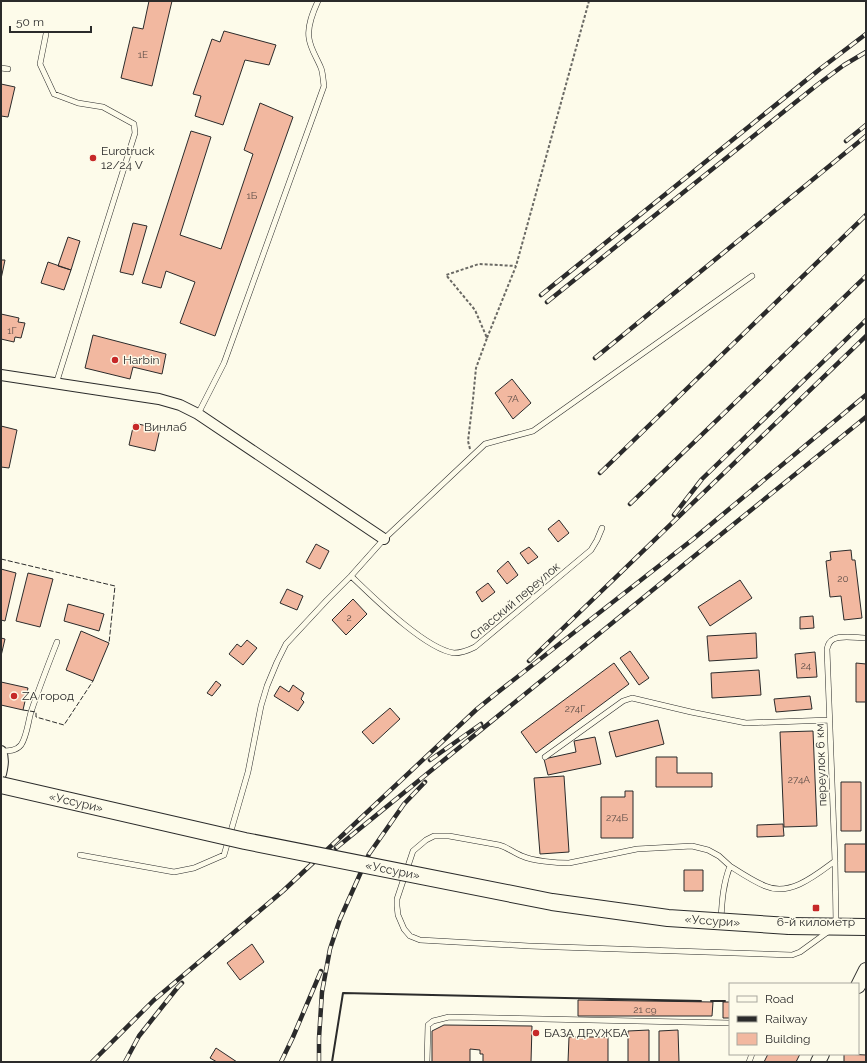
<svg xmlns="http://www.w3.org/2000/svg" width="867" height="1063" viewBox="0 0 867 1063" font-family="Raleway,sans-serif">
  <style>
    .building { fill: #f2b8a0; stroke: #2b2b2b }
    .lines { fill: none; stroke-linecap: round; stroke-linejoin: round }
    .service-casing { stroke: #2b2b2b; stroke-width: 6 }
    .minor-casing { stroke: #2b2b2b; stroke-width: 12 }
    .secondary-casing { stroke: #2b2b2b; stroke-width: 16 }
    .trunk-casing { stroke: #2b2b2b; stroke-width: 18 }
    .path { stroke: #6a6964; stroke-width: 2; stroke-dasharray: 3 2; stroke-linecap: butt }
    .service { stroke: #fdfbea; stroke-width: 5 }
    .minor { stroke: #fdfbea; stroke-width: 10 }
    .secondary { stroke: #fdfbea; stroke-width: 14 }
    .trunk { stroke: #fdfbea; stroke-width: 16 }
    .rail-casing { stroke: #2b2b2b; stroke-width: 4.5 }
    .rail { stroke: #fdfbea; stroke-width: 3; stroke-dasharray: 9; stroke-linecap: butt }
    .trunk-bridge-casing { stroke: #2b2b2b; stroke-width: 18; stroke-linecap: butt }
    .trunk-bridge { stroke: #fdfbea; stroke-width: 16 }
    .fence { stroke: #2b2b2b; stroke-width: 1; stroke-dasharray: 5 2; stroke-linecap: butt }
    .wall { stroke: #2b2b2b; stroke-width: 2 }
    .poi-dot { fill: #c62828; stroke: #fdfbea; stroke-width: 1.5 }
    .labels { text-anchor: middle; dominant-baseline: central; stroke-width: 3; stroke-linejoin: round; paint-order: stroke }
    .number-label { font-size: 10px; fill: #5d4e48 }
    .poi-label { font-size: 12px; fill: #2b2b2b; stroke: #fdfbea; text-anchor: start }
    .street-label { font-size: 12px; fill: #2b2b2b; stroke: #fdfbea }
  </style>
  <rect width="100%" height="100%" fill="#fdfbea"/>
  <!-- building -->
  <path class="building" d="M149,1H172L152,86L121,78L133,27L143,29Z
    M224,31L276,45L269,65L245,60L223,125L195,116L201,96L193,94L212,39L220,42Z
    M1,84L15,87L8,117L1,116Z
    M260,103L293,117L215,336L180,323L195,282L166,271L161,288L142,283L191,131L211,137L180,235L221,249L253,154L244,150Z
    M133,223L147,226L133,275L120,272Z
    M68,237L80,241L71,270L58,266Z
    M1,260H5L1,279Z
    M48,262L71,270L64,290L41,283Z
    M1,314L19,318L18,322L25,323L21,338L15,337L14,342L1,339Z
    M93,335L166,354L162,374L133,367L130,379L85,368Z
    M512,379L531,403L513,419L495,393Z
    M134,423L160,429L155,451L129,445Z
    M1,426L17,430L9,468L1,467Z
    M559,520L569,533L558,542L548,529Z
    M316,544L329,551L320,569L306,562Z
    M529,547L538,557L528,564L520,553Z
    M851,550L852,560H855L862,618L844,620L841,596L830,597L826,561L831,560L830,552Z
    M508,561L518,575L507,584L497,571Z
    M1,569L16,573L5,621L1,620Z
    M28,573L53,579L40,627L16,621Z
    M740,580L752,598L710,626L698,607Z
    M488,583L495,592L482,602L476,592Z
    M287,589L303,596L297,610L280,603Z
    M353,599L367,614L346,635L332,620Z
    M68,604L104,614L99,631L64,621Z
    M813,616L814,628L800,629V617Z
    M81,631L109,643L93,681L66,670Z
    M756,633L757,658L709,661L707,636Z
    M1,638L5,639L1,656Z
    M247,640L257,648L243,665L229,654L237,644L241,647Z
    M630,651L649,678L639,685L620,658Z
    M815,652L817,677L797,678L795,654Z
    M614,663L629,684L536,753L521,732Z
    M856,663L866,664V702H856Z
    M759,670L761,695L712,698L711,673Z
    M216,681L221,685L212,696L207,693Z
    M1,682L28,688L23,710L1,705Z
    M293,685L304,693L301,699L304,702L298,711L274,696L280,686L289,692Z
    M810,696L812,709L776,712L774,699Z
    M390,708L400,719L373,744L362,732Z
    M658,720L664,744L616,757L609,732Z
    M813,731L817,826L784,827L780,732Z
    M595,737L601,764L548,775L544,759L576,752L574,741Z
    M656,757H677V773H712V787H656Z
    M564,776L569,852L540,854L534,778Z
    M841,782H861V831H841Z
    M625,791H633V838H601V797H625Z
    M783,824L784,836L757,837V825Z
    M845,844H866V872H845Z
    M684,870H703V891H684Z
    M252,944L264,962L240,980L227,963Z
    M578,1000L713,1002L712,1016H578Z
    M723,1002H730V1018H723Z
    M444,1025L532,1026L531,1062H483V1054H480V1050L470,1049V1062H432V1031Z
    M649,1030V1062H628V1031Z
    M678,1030L679,1062H659V1031Z
    M569,1037H608V1062H568Z
    M216,1048L237,1062H217L210,1058Z
    M768,1054H800L796,1062H764Z
    M844,1054L866,1055V1062H844Z"/>
  <g class="lines">
    <defs>
      <path id="service" d="M46,34L40,64L54,94L78,103L103,107L134,124L135,133L56,384
        M1,68L8,69
        M198,414L224,363L324,86C323,80 323,73 321,68C317,58 310,48 309,38C307,26 313,12 318,1
        M351,576C373,597 425,649 454,653C461,653 469,650 475,647L591,550L597,540L602,528
        M1,751C9,751 16,751 21,745C27,736 28,722 31,712C39,688 48,665 57,642
        M545,757L623,701L632,698L691,712L746,723L829,720
        M80,855L174,872L194,868L224,855L248,772L261,706L267,686L277,662L286,644L327,600L351,576L384,539L485,444L533,431L752,276
        M730,866C741,873 753,881 765,886C790,897 816,875 835,861
        M721,919C722,901 723,884 730,866L719,856L708,850L692,846L637,849L569,863C556,863 533,861 522,856C514,853 507,847 499,845L449,836H434L426,840L413,851L397,899V906L398,915L404,929L410,936L420,940L529,946L792,955L800,952L829,931
        M836,924L835,861L827,649C828,645 829,641 834,639C841,635 858,638 866,638
        M427,1062L428,1025L433,1021L449,1017L730,1023
        M749,1062L752,1054"/>
      <path id="minor" d="M1,375L159,399L180,405L198,414L384,539
        M1,751C4,759 3,765 1,774"/>
      <path id="secondary" d="M858,986L866,970
        M818,1062L822,1054"/>
      <path id="trunk" d="M789,926L866,927"/>
    </defs>
    <!-- service casing -->
    <use href="#service" class="service-casing"/>
    <!-- minor casing -->
    <use href="#minor" class="minor-casing"/>
    <!-- secondary casing -->
    <use href="#secondary" class="secondary-casing"/>
    <!-- trunk casing -->
    <use href="#trunk" class="trunk-casing"/>
    <!-- path -->
    <path class="path" d="M487,338L516,266L589,1
      M470,449L468,441L473,399L476,368L487,338L475,310L446,275L479,264L516,266"/>
    <!-- service -->
    <use href="#service" class="service"/>
    <!-- minor -->
    <use href="#minor" class="minor"/>
    <!-- secondary -->
    <use href="#secondary" class="secondary"/>
    <!-- trunk -->
    <use href="#trunk" class="trunk"/>
    <defs>
      <path id="rail" d="M846,141L866,125
        M541,295L820,69L866,34
        M547,302L817,85L844,65L866,52
        M595,358L866,136
        M600,473L866,215
        M630,504L866,276
        M674,515L702,479L866,320
        M529,661L866,336
        M430,760L481,724
        M336,848L703,549L866,417
        M92,1062L154,1000L283,891L477,709L493,696L692,540L866,395
        M125,1062L139,1036L178,987L182,983
        M281,1062L293,1037L321,971
        M319,1062V1038L322,992L330,949L340,919L369,854L404,804L425,782"/>
    </defs>
    <!-- rail casing -->
    <use href="#rail" class="rail-casing"/>
    <!-- rail -->
    <use href="#rail" class="rail"/>
    <defs>
      <g id="trunk-bridge">
        <path id="s1" d="M1,785L245,841L552,902L668,918L789,926"/>
      </g>
    </defs>
    <!-- trunk-bridge casing -->
    <use href="#trunk-bridge" class="trunk-bridge-casing"/>
    <!-- trunk-bridge -->
    <use href="#trunk-bridge" class="trunk-bridge"/>
    <!-- fence -->
    <path class="fence" d="M1,559L115,586L109,643
      M23,710L36,712V717L64,725L93,681"/>
    <!-- wall -->
    <path class="wall" d="M711,1001H725
      M332,1062L343,993L701,1001"/>
  </g>
  <!-- markers -->
  <g class="poi-dot">
    <circle cx="93" cy="158" r="4"/>
    <circle cx="115" cy="360" r="4"/>
    <circle cx="136" cy="427" r="4"/>
    <circle cx="14" cy="696" r="4"/>
    <rect x="812" y="904" width="8" height="8" rx="2"/>
    <circle cx="536" cy="1033" r="4"/>
  </g>
  <g class="labels">
    <!-- number labels -->
    <g class="number-label">
      <text x="143" y="54">1Е</text>
      <text x="252" y="195">1Б</text>
      <text x="12" y="330">1Г</text>
      <text x="513" y="398">7А</text>
      <text x="843" y="578">20</text>
      <text x="349" y="617">2</text>
      <text x="806" y="665">24</text>
      <text x="575" y="708">274Г</text>
      <text x="799" y="779">274А</text>
      <text x="617" y="817">274Б</text>
      <text x="645" y="1009">21 с9</text>
    </g>
    <!-- poi labels -->
    <g class="poi-label">
      <text x="101" y="151">Eurotruck<tspan x="101" dy="14">12/24 V</tspan></text>
      <text x="123" y="360">Harbin</text>
      <text x="144" y="427">Винлаб</text>
      <text x="22" y="696">ZA город</text>
      <text x="816" y="922" text-anchor="middle">6-й километр</text>
      <text x="544" y="1033">БАЗА ДРУЖБА</text>
    </g>
    <!-- street labels -->
    <g class="street-label">
      <text transform="translate(515 601) rotate(-40)">Спасский переулок</text>
      <text transform="translate(821 765) rotate(-92)">переулок 6 км</text>
      <text stroke="none"><textPath href="#s1" startOffset="77">«Уссури»</textPath></text>
      <text stroke="none"><textPath href="#s1" startOffset="401">«Уссури»</textPath></text>
      <text stroke="none"><textPath href="#s1" startOffset="725">«Уссури»</textPath></text>
    </g>
  </g>
  <!-- border -->
  <rect width="867" height="1063" fill="none" stroke="#2b2b2b" stroke-width="4"/>
  <!-- legend -->
  <rect x="729" y="983" width="130" height="72" fill="#fdfbea" stroke="#a9a89e"/>
  <rect x="737" y="996" width="20" height="6" fill="#fdfbea" stroke="#a9a89e"/>
  <text x="765" y="1003" font-size="12" fill="#2b2b2b">Road</text>
  <rect x="737" y="1016" width="20" height="6" fill="#2b2b2b" stroke="#a9a89e"/>
  <text x="765" y="1023" font-size="12" fill="#2b2b2b">Railway</text>
  <rect x="737" y="1033" width="20" height="12" fill="#f2b8a0" stroke="#a9a89e"/>
  <text x="765" y="1043" font-size="12" fill="#2b2b2b">Building</text>
  <!-- scale -->
  <path d="M10 26v6h81v-6" fill="none" stroke="#2b2b2b" stroke-width="2"/>
  <text x="16" y="26" font-size="12" fill="#2b2b2b" stroke="#fdfbea" stroke-width="3" paint-order="stroke">50 m</text>
</svg>
